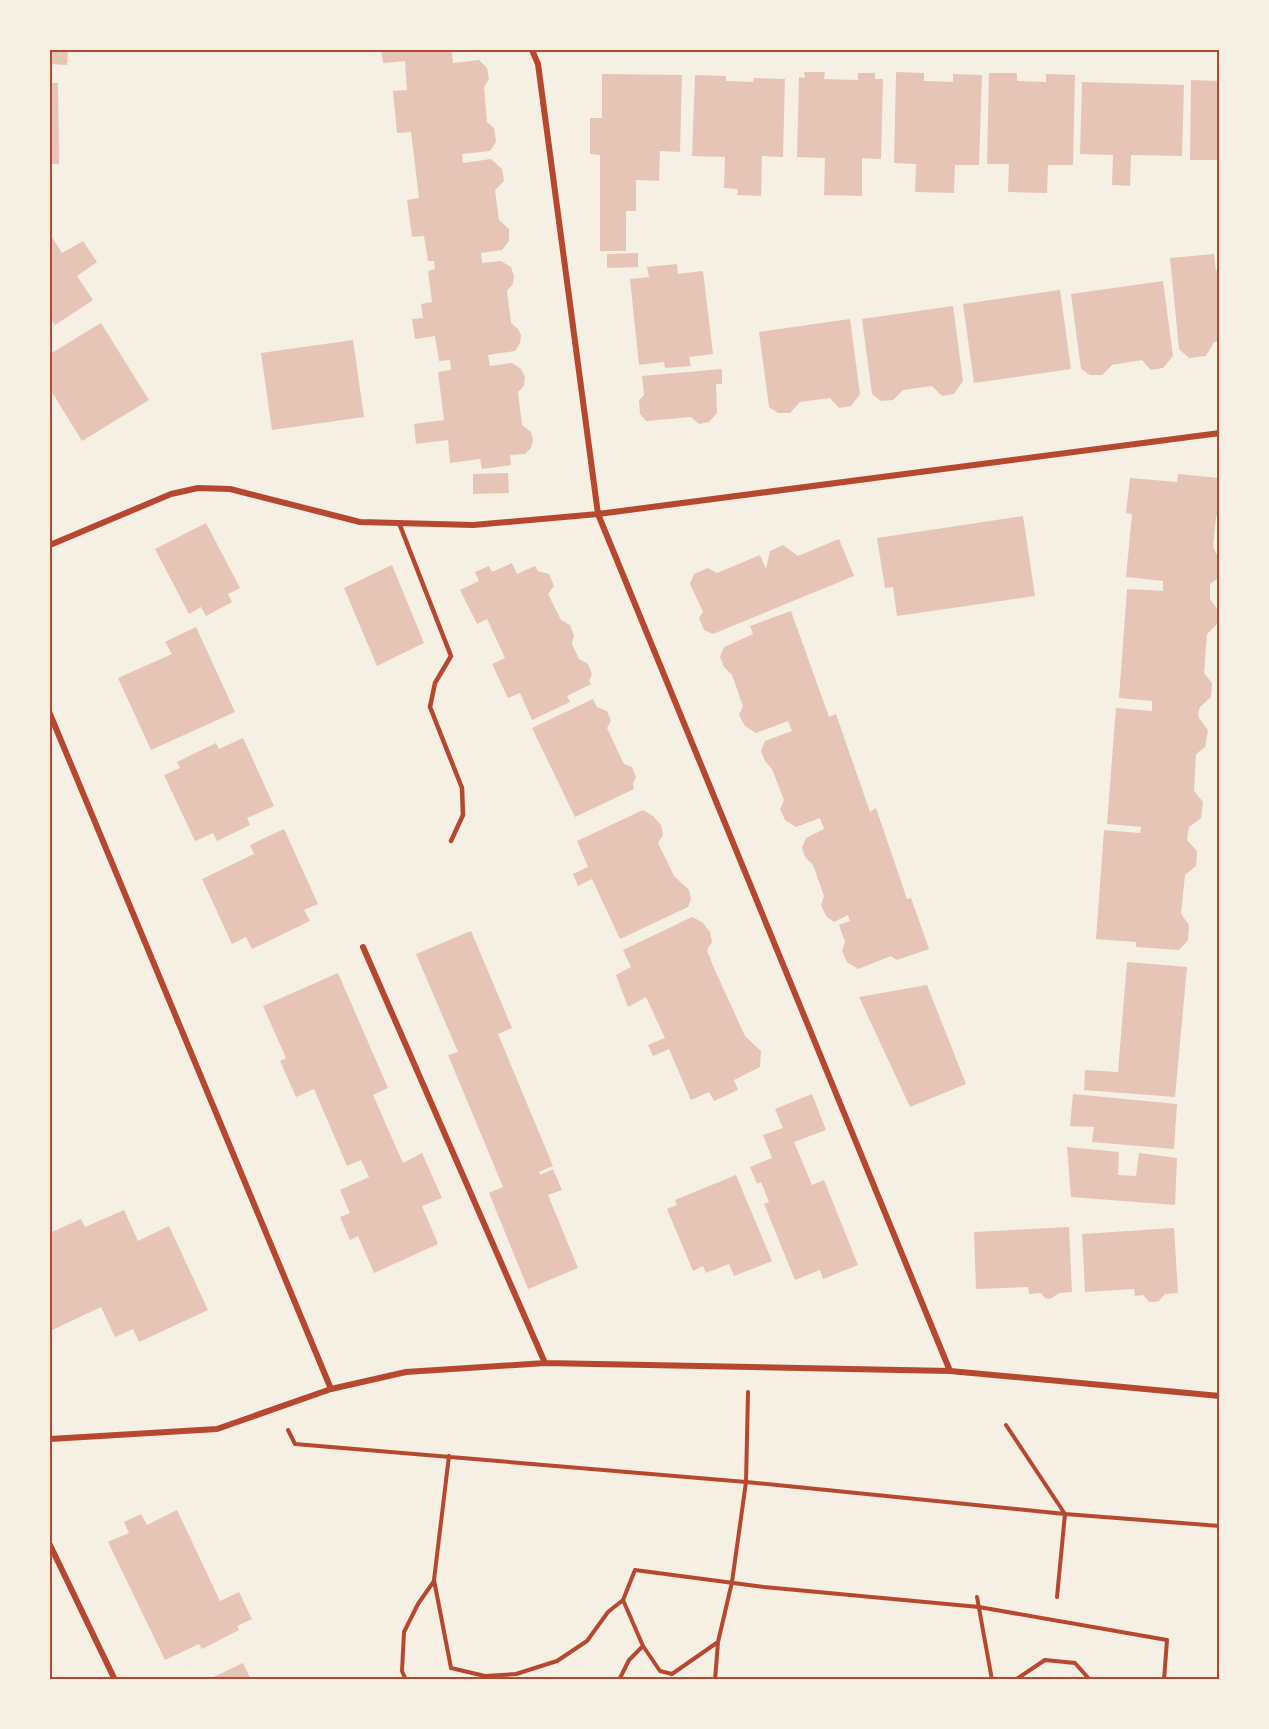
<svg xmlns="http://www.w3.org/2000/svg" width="1269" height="1729" viewBox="0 0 1269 1729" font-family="Quicksand,sans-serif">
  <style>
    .building { fill: #e6c5b7 }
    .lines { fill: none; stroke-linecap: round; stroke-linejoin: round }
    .path { stroke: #b5482f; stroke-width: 4 }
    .service { stroke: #b5482f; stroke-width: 4.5 }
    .minor { stroke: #b5482f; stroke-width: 6 }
    .neatline { fill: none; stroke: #b5482f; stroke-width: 2 }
  </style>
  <rect width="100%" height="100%" fill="#f6efe4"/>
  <!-- building -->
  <path class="building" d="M50,50H68L67,65L50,64Z
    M381,50H460L452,52L453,63L479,60L487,68L489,79L484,87L487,122L494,128L496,142L490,151L462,154L463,163L491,159L502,169L504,181L495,190L499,220L509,229V241L502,250L481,253L482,263L501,261L511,267L514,276L513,284L507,291L511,323L518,329L521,335L520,343L515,351L488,355L490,366L512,363L521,369L525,377L524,386L518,392L522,425L531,432L533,440L531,448L525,454L510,455L511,465L482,469L480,459L450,463L448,440L416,444L414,424L444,420L438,372L451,370L450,360L439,361L435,336L415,339L412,319L423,318L421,304L432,302L428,271L435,269L434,261H428L424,236L412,237L407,200L419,198L411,132L397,133L393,91L407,90L405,61L383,63Z
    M804,72H825L824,79L858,80V73H875V79H883L881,159L862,158V196L824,195L825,158L797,157L799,77L805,78Z
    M896,72L924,73V81L953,82V74L982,75L979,165H955L954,193L915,192L916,164L894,163Z
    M989,73H1017V81L1046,82V74L1075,75L1073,165H1048L1047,193L1008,192L1009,164H987Z
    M602,74L682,75L680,152L660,151L659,181L636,180V211H626V251H600V155L590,154V118H602Z
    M695,75L726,76V81L753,82L754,78L785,79L783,157L762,156L761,196L737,195L738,189L724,188L725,157L692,156Z
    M1191,80L1220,81V160H1190Z
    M1082,82L1184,85L1182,156L1131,155L1130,186L1112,185L1113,155L1080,154Z
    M50,83H58L59,164H50Z
    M50,234L62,253L83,241L97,262L77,276L93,300L55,325L50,316Z
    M638,253V267L607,268V254Z
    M1214,254L1216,271H1220V341L1214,342L1206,356L1189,358L1179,349L1170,258Z
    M677,264L678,274L703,271L713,354L689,357L691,366L665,368L664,362L639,365L630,279L649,277L647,267Z
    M1163,281L1173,356L1163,368L1151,370L1142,360L1112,365L1102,375H1090L1081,369L1071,294Z
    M1060,290L1071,369L974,383L963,304Z
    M953,306L963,381L954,394L942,396L932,386L903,390L893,400L881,401L872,394L862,319Z
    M850,319L860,394L851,406L839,408L830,398L800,402L790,413H778L769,407L759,332Z
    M101,323L149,400L82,441L50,389V354Z
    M353,340L364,417L272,430L261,353Z
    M722,369V384H716L717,413L709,422L699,424L691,417L646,421L640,414L639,400L644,395L642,376Z
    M508,473L509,493L473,494V474Z
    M1178,474L1220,478V512L1216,517L1213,548L1220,559V570L1218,578L1210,584V599L1218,610L1217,624L1207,634L1204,673L1212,683L1211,697L1200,707L1198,713L1199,718L1208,730L1205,747L1196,754L1194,791L1203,802L1201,818L1189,827L1188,833L1187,840L1197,851L1196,866L1185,875L1181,914L1189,925L1188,940L1179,950L1136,947V942L1096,939L1104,830L1140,833L1141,827L1107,824L1116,708L1152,711V701L1119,698L1127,589L1163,591V581L1126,577L1132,514L1126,513L1130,478L1177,482Z
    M1023,516L1035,596L897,616L893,587L885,588L877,538Z
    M206,523L240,588L228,594L232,602L206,616L201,607L189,614L155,549Z
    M839,539L854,576L713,634L704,630L699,618L703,612L690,584L694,574L708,568L717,573L760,555L766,569L770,551L783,545L798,556Z
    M512,563L517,574L535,566L538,571L549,574L554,586L548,594L561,620L570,625L574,636L572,644L579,659L588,664L592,674L589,681L591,684L567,696L570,702L532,720L520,693L508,698L492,664L505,658L487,619L477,624L460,590L479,581L475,572L489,566L492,572Z
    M392,565L424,643L377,666L344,588Z
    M791,611L829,717L836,714L870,812L876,808L907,899L911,898L929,949L897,960L891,956L858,969L847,962L842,951L845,942L839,925L850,921L848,915L834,922L826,916L821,905L824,896L813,865L805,857L802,848L806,838L824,829L820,818L796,827L785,820L780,809L784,800L772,769L765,761L761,751L765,741L792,731L788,721L756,733L745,726L739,715L743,706L732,675L724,667L720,657L724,647L753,634L750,626Z
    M196,627L235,712L151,750L118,678L172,654L165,642Z
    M593,699L597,707L607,711L611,721L607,728L624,764L632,767L636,777L633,784L634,789L575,817L532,728Z
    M243,738L274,806L247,818L250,825L217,841L213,833L195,841L164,775L180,768L177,762L216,743L219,749Z
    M643,810L653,816L661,825L663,835L658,843L674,876L689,890L691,899L688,907L620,939L592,879L578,886L573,874L588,867L577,841Z
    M284,829L318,904L304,910L310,921L252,949L246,937L232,944L202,879L254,854L250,845Z
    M692,917L702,922L710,932L712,942L707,950L713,966L745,1036L761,1051L760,1067L734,1080L738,1090L714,1101L709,1092L691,1100L669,1049L653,1056L648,1045L665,1038L646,997L628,1007L616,975L631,967L623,950Z
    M471,931L512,1028L498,1034L553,1166L539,1172L540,1175L553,1169L562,1190L548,1195L578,1268L528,1289L489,1193L503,1187L448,1055L458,1052L416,954Z
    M1127,962L1187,967L1175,1097L1084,1090L1085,1070L1118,1072Z
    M338,973L388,1088L373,1095L403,1163L422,1153L442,1198L422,1206L438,1244L374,1273L358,1236L350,1240L340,1217L350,1213L340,1190L369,1177L361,1160L347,1166L314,1089L296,1097L280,1061L286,1058L263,1006Z
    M927,985L966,1084L910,1107L859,997Z
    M812,1094L826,1130L794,1142L812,1185L824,1180L858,1265L823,1279L820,1270L795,1280L764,1204L769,1202L761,1182L757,1184L750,1167L772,1158L763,1135L783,1128L775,1109Z
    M1073,1094L1177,1104L1174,1149L1092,1142L1094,1127L1070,1126Z
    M1067,1147L1119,1152L1118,1175L1136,1176L1139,1153L1177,1158L1175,1205L1071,1197Z
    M736,1175L772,1261L734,1276L729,1264L706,1273L703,1266L693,1271L667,1209L677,1205L675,1200Z
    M124,1210L138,1241L169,1226L208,1310L139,1342L133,1329L115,1337L101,1307L50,1331V1233L81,1219L85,1227Z
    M1069,1227L1072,1292L1059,1293L1050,1299L1045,1298L1041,1293L1029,1294L1028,1287L976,1289L974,1232Z
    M1174,1228L1178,1293L1165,1294L1159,1301L1154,1302H1149L1143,1295L1135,1296L1134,1289L1085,1292L1082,1234Z
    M177,1510L220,1601L239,1592L252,1619L237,1626L239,1630L202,1649L199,1644L165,1660L108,1542L129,1533L124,1522L141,1514L147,1525Z
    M243,1663L251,1680H207Z"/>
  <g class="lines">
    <!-- path -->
    <path class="path" d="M1006,1425L1065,1514L1057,1597
      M288,1430L295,1444L746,1482L1065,1514L1220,1526
      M449,1456L434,1580L451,1668L485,1676L516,1674L557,1661L587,1641L608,1612L623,1600
      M977,1597L992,1680
      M718,1642L672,1674L660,1671L643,1646L623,1600L635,1570L764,1587L979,1607L1167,1640L1164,1680
      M406,1680L402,1671L404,1632L418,1604L434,1581
      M619,1680L629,1660L643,1646
      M715,1680L718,1642L732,1582L746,1482L748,1392
      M1015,1680L1045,1660L1075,1663L1090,1680"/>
    <!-- service -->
    <path class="service" d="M399,523L451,656L435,683L430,707L462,788L463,815L451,841"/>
    <!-- minor -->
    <path class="minor" d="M532,50L538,64L598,514L950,1371
      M50,545L171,494L198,488L230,489L360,522L473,525L598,514L1220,433
      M50,714L331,1389
      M363,947L545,1363
      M50,1439L217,1429L331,1389L406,1372L545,1363L950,1371L1220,1396
      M50,1545L115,1680"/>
  </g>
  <!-- border -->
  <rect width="1269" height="1729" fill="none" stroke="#f6efe4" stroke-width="102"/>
  <rect x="51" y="51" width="1167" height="1627" class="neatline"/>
</svg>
